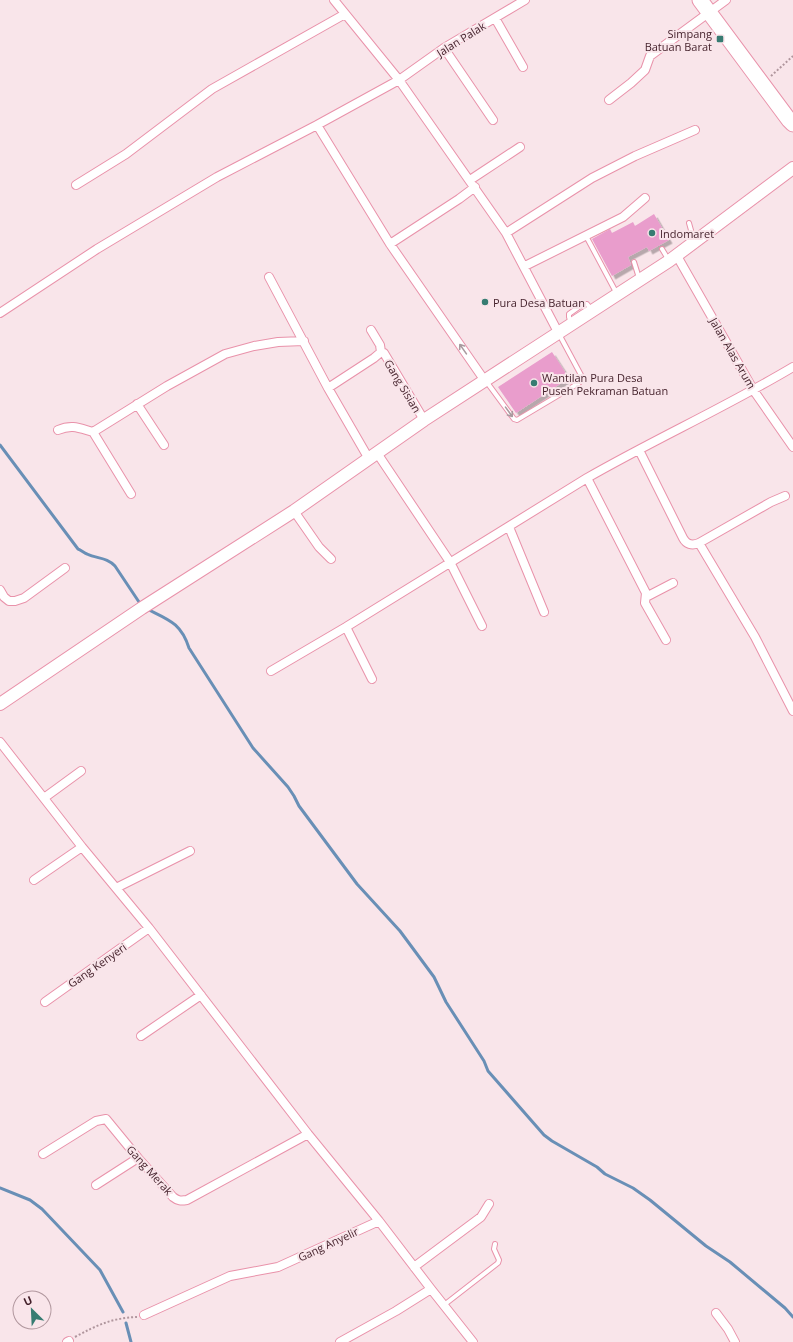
<svg xmlns="http://www.w3.org/2000/svg" width="793" height="1342" viewBox="0 0 793 1342" font-family="'Open Sans',sans-serif">
  <style>
    .lines { fill: none; stroke-linecap: round; stroke-linejoin: round }
    .stream { stroke: #698fb6; stroke-width: 3 }
    .building { fill: #e99dcc; filter: url(#shadow) }
    .lane-casing { stroke: #e992aa; stroke-width: 6 }
    .street-casing { stroke: #e992aa; stroke-width: 10 }
    .secondary-casing { stroke: #e992aa; stroke-width: 14 }
    .highway-casing { stroke: #e992aa; stroke-width: 17 }
    .path { stroke: #b0969d; stroke-width: 2; stroke-dasharray: 2 2; stroke-linecap: butt }
    .lane { stroke: #fff; stroke-width: 4 }
    .street { stroke: #fff; stroke-width: 8 }
    .secondary { stroke: #fff; stroke-width: 12 }
    .highway { stroke: #fff; stroke-width: 15 }
    .oneway { stroke: #aa9a9f }
    .poi-dot { fill: #377c72; stroke: #f9e5ea; stroke-width: 1.5 }
    .labels { text-anchor: middle; dominant-baseline: central; stroke-width: 4; stroke-linejoin: round; paint-order: stroke }
    .poi-label { font-size: 11px; fill: #421f29; stroke: #f9e5ea; text-anchor: start }
    .street-label { font-size: 11px; fill: #421f29; stroke: #f9e5ea }
  </style>
  <defs>
    <filter id="shadow"><feDropShadow dx="3.5" dy="3.5" stdDeviation="0" flood-color="#0004"/></filter>
  </defs>
  <rect width="100%" height="100%" fill="#f9e5ea"/>
  <g class="lines">
    <!-- stream -->
    <path class="stream" d="M0,445L78,549C81,550 84,553 87,554C97,559 107,557 115,566L141,605
      M147,609C169,620 181,623 189,648L253,748L288,787L294,796L299,806L357,884L400,931L434,977L446,1002L484,1061L488,1071L544,1135L552,1141L597,1167L605,1174L633,1188L650,1200L706,1246L730,1262L785,1308L793,1317
      M0,1188L30,1200L42,1209L100,1270L123,1312
      M126,1323L131,1342"/>
  </g>
  <!-- building -->
  <path class="building" d="M654,214L669,240L649,251L647,247L628,257L631,265L612,276L592,239L610,229L612,233L633,222L635,226Z
    M552,352L569,378L516,413L498,387Z"/>
  <g class="lines">
    <defs>
      <path id="lane" d="M689,223L694,241
        M586,236L617,294
        M662,249L668,259
        M634,262L639,278
        M571,324L569,317V314L583,304H587L591,309
        M486,381L514,419L517,420L579,383L581,380V375L559,334
        M444,1305L498,1263L499,1260L494,1249L495,1244"/>
      <path id="street" d="M334,0L399,80L506,233L559,334
        M495,18L523,67
        M444,48L493,120
        M609,100L631,83L645,70L650,56L726,0
        M317,125L390,244L485,381
        M470,180L520,147
        M76,185L126,154L212,89L345,14
        M506,233L592,178L635,156L695,130
        M390,244L459,199L475,187
        M677,256L754,391L793,447
        M525,266L623,217L645,198
        M269,277L328,388L369,459
        M0,313L97,249L217,177L317,125L399,80L444,48L525,0
        M381,352L384,353L424,420
        M328,388L374,358L381,352L380,345L371,330
        M137,404L164,445
        M58,430C72,424 79,428 93,432L131,494
        M93,432L167,386L225,354L254,346L278,342L304,341
        M639,450L683,538C686,544 692,546 699,543L771,502L785,496
        M377,453L450,562L482,626
        M587,478L646,593L645,603L666,640
        M294,511L319,547L331,559
        M509,527L544,612
        M699,543L755,637L793,711
        M0,590L4,597L9,601H15L24,598L65,568
        M646,597L673,583
        M346,627L372,679
        M271,671L346,627L587,478C655,439 726,407 793,367
        M0,742L82,847L149,928L308,1134L379,1221L431,1289L473,1342
        M44,798L81,771
        M34,880L82,847
        M116,888L190,851
        M45,1002L149,928
        M141,1036L201,995
        M43,1154L96,1121L106,1119L138,1158L173,1197C178,1201 181,1201 187,1200L308,1134
        M96,1185L138,1158
        M414,1267L481,1217L489,1204
        M716,1313L728,1329L735,1342
        M144,1315L230,1276L278,1267L379,1221
        M67,1342L69,1341
        M340,1342L396,1311L431,1289"/>
      <path id="secondary" d="M0,704L142,608L294,511L424,420L669,261L793,168"/>
      <path id="highway" d="M700,0L789,120L793,124"/>
    </defs>
    <!-- lane casing -->
    <use href="#lane" class="lane-casing"/>
    <!-- street casing -->
    <use href="#street" class="street-casing"/>
    <!-- secondary casing -->
    <use href="#secondary" class="secondary-casing"/>
    <!-- highway casing -->
    <use href="#highway" class="highway-casing"/>
    <!-- path -->
    <path class="path" d="M771,76L793,56
      M75,1337C97,1325 112,1318 137,1317"/>
    <!-- lane -->
    <use href="#lane" class="lane"/>
    <!-- street -->
    <use href="#street" class="street"/>
    <!-- secondary -->
    <use href="#secondary" class="secondary"/>
    <!-- highway -->
    <use href="#highway" class="highway"/>
  </g>
  <!-- one-way arrows -->
  <defs><path id="oneway-shaft" d="M-6 0H5M1.5-3L5.5 0L1.5 3" fill="none" stroke-width="1.6" stroke-linecap="round" stroke-linejoin="round"/></defs>
  <g class="oneway">
    <use href="#oneway-shaft" transform="translate(463 349) rotate(-125)"/>
    <use href="#oneway-shaft" transform="translate(509 412) rotate(54)"/>
  </g>
  <!-- markers -->
  <g class="poi-dot">
    <rect x="716" y="35" width="8" height="8" rx="2"/>
    <circle cx="652" cy="233" r="4"/>
    <circle cx="485" cy="302" r="4"/>
    <circle cx="534" cy="383" r="4"/>
  </g>
  <g class="labels">
    <!-- poi labels -->
    <g class="poi-label">
      <text x="712" y="33" text-anchor="end">Simpang<tspan x="712" dy="13">Batuan Barat</tspan></text>
      <text x="660" y="233">Indomaret</text>
      <text x="493" y="302">Pura Desa Batuan</text>
      <text x="542" y="377">Wantilan Pura Desa<tspan x="542" dy="13">Puseh Pekraman Batuan</tspan></text>
    </g>
    <!-- street labels -->
    <g class="street-label">
      <text transform="translate(461 39) rotate(-32)">Jalan Palak</text>
      <text transform="translate(733 353) rotate(60)">Jalan Alas Arum</text>
      <text transform="translate(403 386) rotate(59)">Gang Sisian</text>
      <text transform="translate(97 965) rotate(-35)">Gang Kenyeri</text>
      <text transform="translate(150 1170) rotate(48)">Gang Merak</text>
      <text transform="translate(328 1244) rotate(-25)">Gang Anyelir</text>
    </g>
  </g>
  <!-- north arrow -->
  <g transform="translate(32 1310) rotate(336)"><circle r="19" fill="#f9e5ea" stroke="#b0969d"/>
  <path d="M0-3L7 15L0 10L-7 15Z" fill="#377c72"/>
  <text y="-6" font-size="11" font-weight="bold" text-anchor="middle" fill="#421f29">U</text>
  </g>
</svg>
